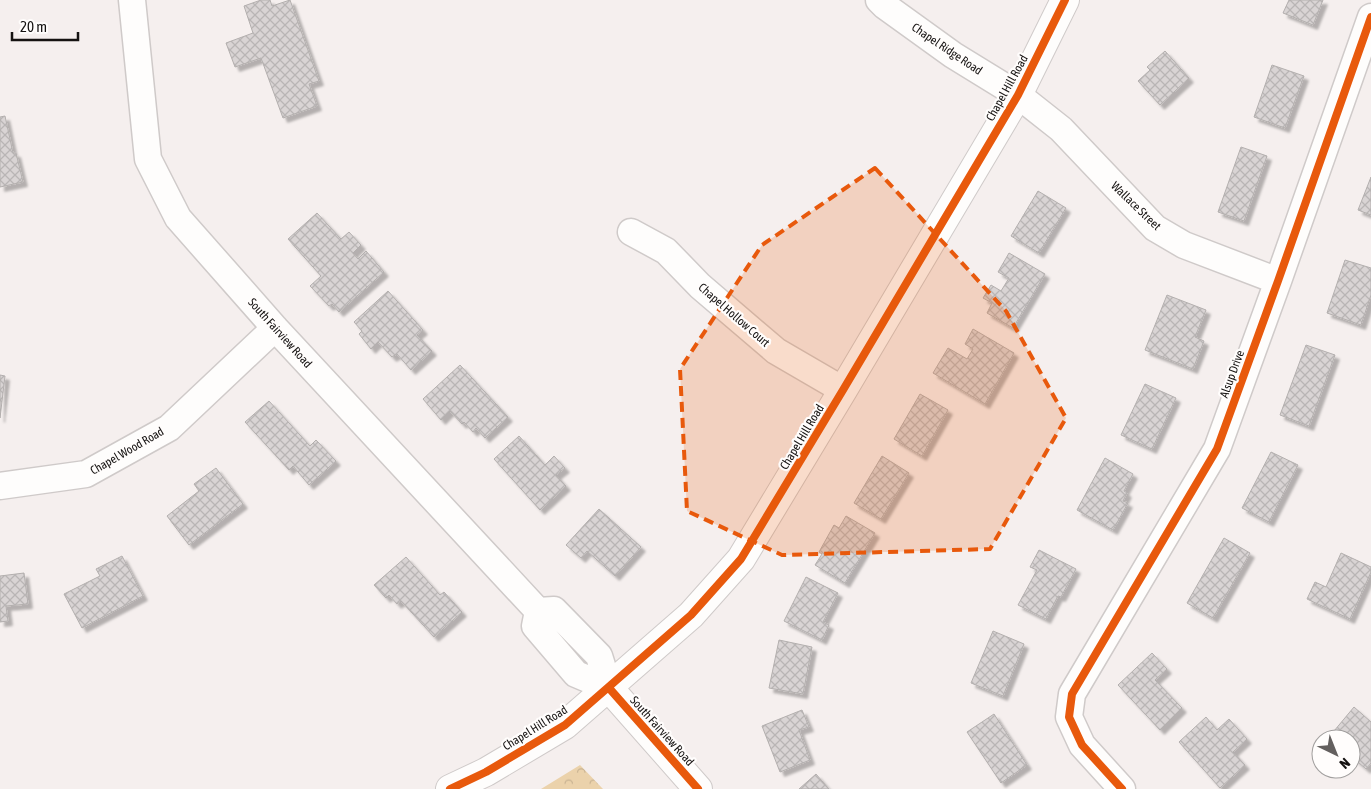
<svg xmlns="http://www.w3.org/2000/svg" width="1371" height="789" viewBox="0 0 1371 789" font-family="'Asap Condensed',sans-serif">
  <style>
    .park { fill: url(#park-crowns) }
    .building { fill: url(#building-cross-hatch); stroke: #b3afae; filter: url(#shadow) }
    .lines { fill: none; stroke-linecap: round; stroke-linejoin: round }
    .street-casing { stroke: #cfcac9; stroke-width: 29 }
    .secondary-casing { stroke: #cfcac9; stroke-width: 30 }
    .street { stroke: #fefdfc; stroke-width: 26 }
    .secondary { stroke: #fefdfc; stroke-width: 28 }
    .cycleway-casing { stroke: #fffdfc; stroke-width: 11 }
    .cycleway { stroke: #e8590c; stroke-width: 8 }
    .marked { fill: #e8590c; fill-opacity: 0.2; stroke: #e8590c; stroke-width: 4; stroke-dasharray: 10 6; stroke-linejoin: round }
    .labels { text-anchor: middle; dominant-baseline: central; stroke-width: 4.5; stroke-linejoin: round; paint-order: stroke }
    .street-label { font-size: 12px; fill: #151211; stroke: #fffdfc }
  </style>
  <defs>
    <pattern id="park-crowns" width="20" height="18" patternUnits="userSpaceOnUse" patternTransform="scale(1.25)"><rect width="20" height="18" fill="#ebd2ab"/><path d="M2 6a3 3 0 1 1 6 0M12 15a3 3 0 1 1 6 0" fill="none" stroke="#c9b392"/></pattern>
    <pattern id="building-cross-hatch" width="8" height="8" patternUnits="userSpaceOnUse" patternTransform="scale(1.25)"><rect width="8" height="8" fill="#d9d4d4"/><path d="M0 0l8 8M0 8l8-8" fill="none" stroke="#b9b5b5"/></pattern>
    <filter id="shadow"><feDropShadow dx="4.5" dy="4.5" stdDeviation="1" flood-color="#0004"/></filter>
  </defs>
  <rect width="100%" height="100%" fill="#f5efee"/>
  <!-- park -->
  <path class="park" d="M580,765L603,789H541Z"/>
  <!-- building -->
  <path class="building" d="M261,0H270L272,6L290,0L319,81L309,84L317,106L283,118L261,58L235,67L226,43L253,33L244,6Z
    M1289,0H1323L1313,25L1283,13Z
    M1165,51L1189,78L1160,105L1138,81L1150,70L1147,67Z
    M1272,65L1304,76L1285,128L1254,117Z
    M5,116L13,153H16L23,182L0,187V117Z
    M1241,147L1267,156L1244,221L1218,212Z
    M1371,177V215L1358,210Z
    M1038,191L1066,208L1039,253L1011,236Z
    M317,213L341,239L349,232L361,245L353,253L358,259L366,251L384,272L339,312L332,304L329,306L310,286L321,276L288,239Z
    M1009,253L1045,274L1013,328L987,313L992,303L983,298L991,285L1001,291L1009,278L998,272Z
    M1345,260L1371,268V295L1361,325L1327,313Z
    M388,291L423,330L417,335L432,351L411,370L397,354L392,357L378,342L371,349L359,334L362,331L354,322Z
    M1167,295L1206,310L1195,337L1204,341L1193,369L1145,350Z
    M973,329L1014,353L985,404L933,373L948,348L967,359L973,349L965,344Z
    M1306,345L1335,355L1309,426L1280,415Z
    M460,365L508,417L485,438L476,428L473,432L464,422L462,424L450,411L441,420L423,399Z
    M0,375L5,376L0,418Z
    M1145,384L1176,398L1152,449L1121,435Z
    M920,394L948,410L922,456L894,439Z
    M269,401L310,446L316,440L336,461L309,485L293,466L289,470L245,422Z
    M519,436L545,465L554,456L565,468L556,475L566,486L540,510L494,459Z
    M1271,452L1298,465L1269,522L1242,508Z
    M882,456L909,473L881,519L854,503Z
    M1105,458L1133,474L1124,491L1127,493L1123,501L1128,503L1113,530L1077,510Z
    M216,468L243,504L189,545L167,516L199,491L194,484Z
    M599,509L641,547L615,576L587,551L581,558L566,545Z
    M846,516L875,533L845,583L815,565L822,554L819,552L834,525L839,528Z
    M1224,538L1250,553L1213,618L1187,603Z
    M1039,550L1076,569L1061,597L1058,596L1046,619L1018,605L1037,570L1030,567Z
    M1341,553L1371,567V572L1350,619L1307,599L1315,582L1326,587Z
    M122,556L143,596L82,628L64,594L100,576L96,569Z
    M406,557L440,595L444,592L462,612L434,637L401,601L397,604L389,595L386,598L374,585Z
    M24,573L28,604L6,606L8,621L0,622V576Z
    M806,577L838,593L823,622L829,625L822,640L784,621Z
    M993,631L1024,644L1003,696L971,683Z
    M779,640L812,647L803,694L769,688Z
    M1152,653L1167,669L1155,680L1182,708L1160,730L1118,685Z
    M1354,707L1371,722V763L1366,769L1351,756V739H1331L1329,737Z
    M802,710L809,727L799,730L810,760L780,772L762,726Z
    M994,714L1027,765L1001,783L967,732Z
    M1206,717L1217,730L1229,719L1247,739L1233,752L1245,765L1220,788L1179,742Z
    M816,774L829,789H799Z"/>
  <g class="lines">
    <defs>
      <path id="street" d="M132,0L148,159L178,218L275,328L538,611
        M879,0L885,6L953,55L1018,95L1061,129L1155,228L1184,245L1278,281
        M631,232L666,251L700,286L776,351L843,390
        M0,486L86,474L169,428L275,328
        M538,611L554,610L599,656L609,688
        M538,611L535,626L576,674L609,688
        M1122,789L1082,745L1069,717L1072,694L1217,449L1278,281L1371,17"/>
      <path id="secondary" d="M609,688L698,789
        M450,789L486,772L565,725L691,615L741,559L843,390L1018,95L1065,0"/>
    </defs>
    <!-- street casing -->
    <use href="#street" class="street-casing"/>
    <!-- secondary casing -->
    <use href="#secondary" class="secondary-casing"/>
    <!-- street -->
    <use href="#street" class="street"/>
    <!-- secondary -->
    <use href="#secondary" class="secondary"/>
    <defs>
      <path id="cycleway" d="M609,688L698,789
        M450,789L486,772L565,725L691,615L741,559L843,390L1018,95L1065,0
        M1122,789L1082,745L1069,717L1072,694L1217,449L1278,281L1371,17"/>
    </defs>
    <!-- cycleway casing -->
    <use href="#cycleway" class="cycleway-casing"/>
    <!-- cycleway -->
    <use href="#cycleway" class="cycleway"/>
  </g>
  <!-- marked area -->
  <path class="marked" d="M875,168L1006,311L1066,418L990,549L782,555L687,511L680,369L762,245Z"/>
  <g class="labels">
    <!-- street labels -->
    <g class="street-label">
      <text transform="translate(947 49) rotate(34)">Chapel Ridge Road</text>
      <text transform="translate(1007 88) rotate(-61)">Chapel Hill Road</text>
      <text transform="translate(1136 206) rotate(44)">Wallace Street</text>
      <text transform="translate(734 315) rotate(41)">Chapel Hollow Court</text>
      <text transform="translate(280 333) rotate(48)">South Fairview Road</text>
      <text transform="translate(1232 374) rotate(-70)">Alsup Drive</text>
      <text transform="translate(802 437) rotate(-59)">Chapel Hill Road</text>
      <text transform="translate(127 451) rotate(-30)">Chapel Wood Road</text>
      <text transform="translate(535 728) rotate(-32)">Chapel Hill Road</text>
      <text transform="translate(662 731) rotate(48)">South Fairview Road</text>
    </g>
  </g>
  <!-- north arrow -->
  <g transform="translate(1336 754) rotate(137)"><circle r="24" fill="#fffdfc" stroke="#a19f9e"/>
  <path d="M0-4L9 19L0 12L-9 19Z" fill="#635f5e"/>
  <text y="-8" font-size="14" font-weight="bold" text-anchor="middle" fill="#151211">N</text>
  </g>
  <!-- scale -->
  <path d="M12 32v8h66v-8" fill="none" stroke="#151211" stroke-width="2.5"/>
  <text x="20" y="32" font-size="15" fill="#151211" stroke="#fffdfc" stroke-width="4" paint-order="stroke">20 m</text>
</svg>
